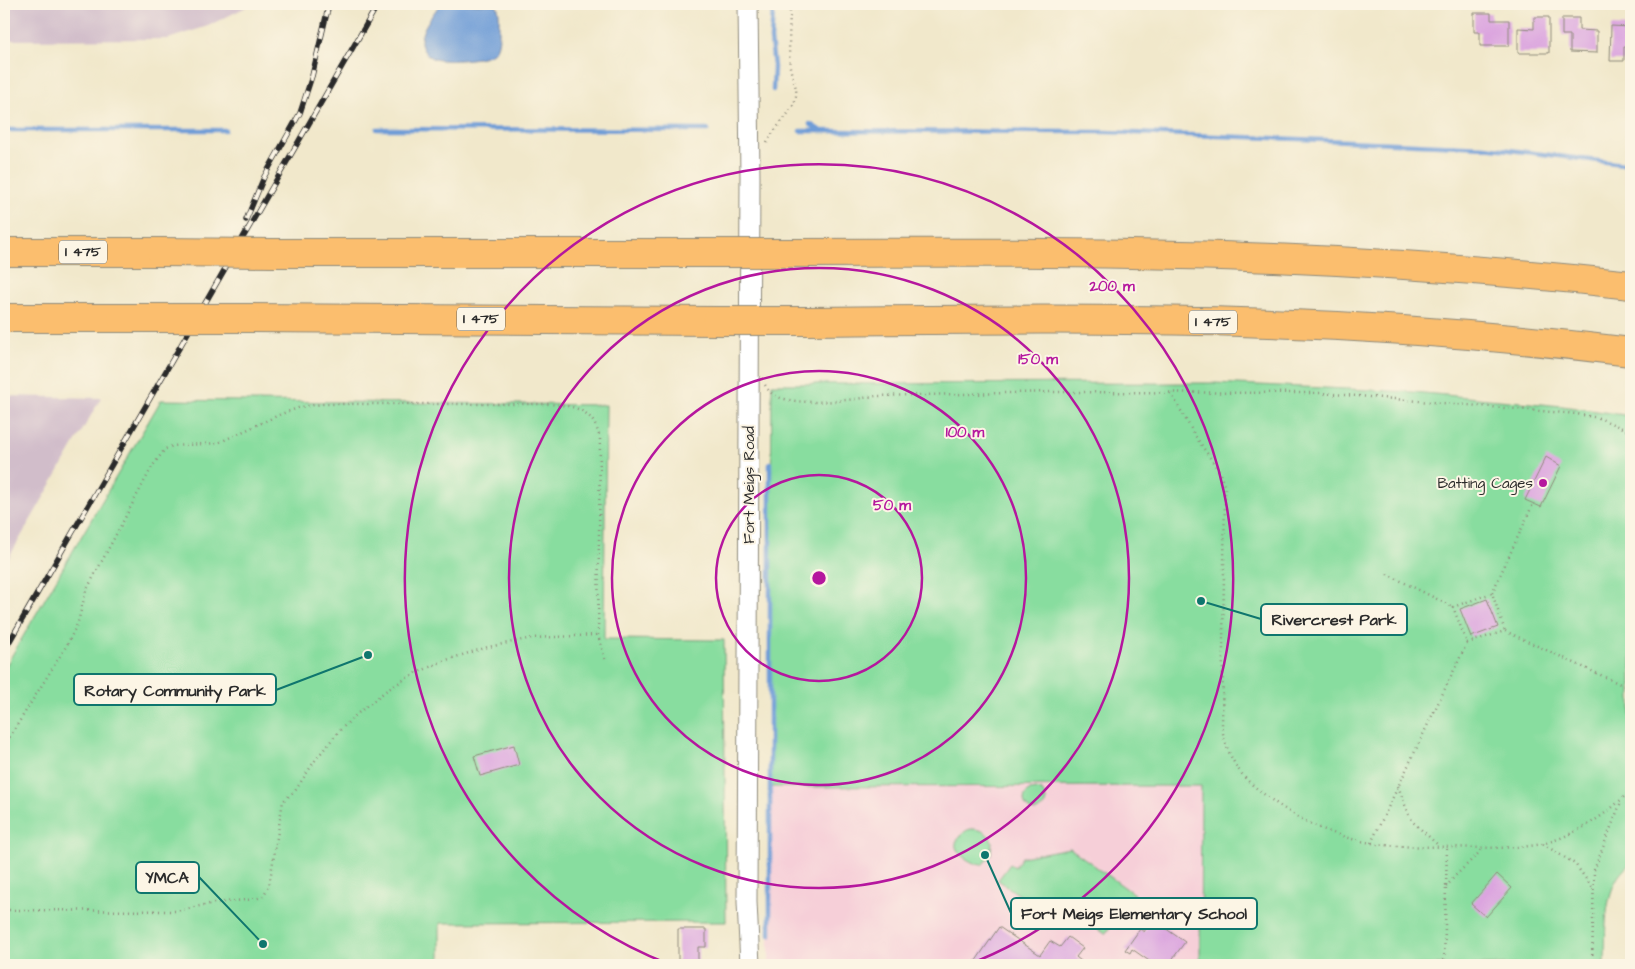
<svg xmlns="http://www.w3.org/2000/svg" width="1635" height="969" viewBox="0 0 1635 969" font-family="'Architects Daughter',sans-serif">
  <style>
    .built { fill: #f6cfd8 }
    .industrial { fill: #d1bdca }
    .green { fill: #88dd9f; stroke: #5a8465 }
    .water { fill: #6f9dd7; stroke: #4d6481 }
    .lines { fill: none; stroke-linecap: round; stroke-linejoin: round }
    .stream { stroke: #6f9dd7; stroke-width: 4.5 }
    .building { fill: #dba5df }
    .tertiary-casing { stroke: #8e8a7b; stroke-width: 21 }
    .motorway-casing { stroke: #8e8a7b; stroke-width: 30 }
    .path { stroke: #8e8a7b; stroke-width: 2.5; stroke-dasharray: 1 4; stroke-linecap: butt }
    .tertiary { stroke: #fff; stroke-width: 19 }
    .motorway { stroke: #fbbe6e; stroke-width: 28 }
    .rail-casing { stroke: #2b2b2b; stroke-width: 5.5 }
    .rail { stroke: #fcf5e5; stroke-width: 4; stroke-dasharray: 11; stroke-linecap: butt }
    .motorway-bridge-casing { stroke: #8e8a7b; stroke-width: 30; stroke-linecap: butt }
    .motorway-bridge { stroke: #fbbe6e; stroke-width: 28 }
    .ring { fill: none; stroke: #b5179e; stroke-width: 2.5 }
    .poi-dot { fill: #b5179e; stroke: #fcf5e5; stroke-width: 2 }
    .labels { text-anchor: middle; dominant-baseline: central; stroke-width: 4; stroke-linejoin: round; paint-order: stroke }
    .shield { fill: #fcf5e5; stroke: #6a6863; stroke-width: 1 }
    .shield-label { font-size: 14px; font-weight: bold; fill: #2b2b2b }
    .poi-label { font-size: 15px; fill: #2b2b2b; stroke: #fcf5e5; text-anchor: end }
    .street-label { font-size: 15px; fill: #2b2b2b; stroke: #fcf5e5 }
    .centre { fill: #b5179e; stroke: #fcf5e5; stroke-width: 2.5 }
    .ring-label { font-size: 15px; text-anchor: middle; font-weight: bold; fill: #b5179e; stroke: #fcf5e5; stroke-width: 4; stroke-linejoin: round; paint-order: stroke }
    .leader { fill: none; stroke: #0f766e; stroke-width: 2 }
    .callout-dot { fill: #0f766e; stroke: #fcf5e5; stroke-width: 2 }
    .callout { fill: #fcf5e5; stroke: #0f766e; stroke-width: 2 }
    .callout-label { font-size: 16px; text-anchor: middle; font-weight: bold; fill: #2b2b2b }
  </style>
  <rect width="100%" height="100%" fill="#fcf5e5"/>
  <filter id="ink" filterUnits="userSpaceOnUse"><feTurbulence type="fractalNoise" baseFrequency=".02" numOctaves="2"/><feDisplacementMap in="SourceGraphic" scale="10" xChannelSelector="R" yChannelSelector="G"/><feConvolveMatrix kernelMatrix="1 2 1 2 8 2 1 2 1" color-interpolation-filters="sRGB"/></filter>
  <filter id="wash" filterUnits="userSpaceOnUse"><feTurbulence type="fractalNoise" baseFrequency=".0096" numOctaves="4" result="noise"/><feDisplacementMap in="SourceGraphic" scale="20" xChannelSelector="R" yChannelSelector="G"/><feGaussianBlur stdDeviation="1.12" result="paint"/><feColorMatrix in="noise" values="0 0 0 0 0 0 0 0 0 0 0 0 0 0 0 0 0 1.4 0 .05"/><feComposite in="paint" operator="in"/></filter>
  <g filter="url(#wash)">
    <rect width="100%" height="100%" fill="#f1e8cb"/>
    <!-- built -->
    <path class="built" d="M1201,786L1200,965H769V787Z"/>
    <!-- industrial -->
    <path class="industrial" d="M4,4H252L208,26L168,39L4,40Z
      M4,396L101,398L4,566Z"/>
    <!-- green -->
    <path class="green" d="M1214,383L1413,392L1562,406L1631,416V862C1627,867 1622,871 1618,877C1603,902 1606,937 1605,965H1200L1201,786L769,787L772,384Z
      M161,400L606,405L604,639L724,640L726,922L440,923V965H4V669Z
      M1024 800a11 11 0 1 1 22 0a11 11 0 1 1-22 0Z
      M971,829C981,829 988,832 992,841L991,855L982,865C974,865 957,855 956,847C955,842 958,839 961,836C964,832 966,830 971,829Z
      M1070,848L1134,894L1105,934L1068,908L1059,923L998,880L1010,864L1015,867L1022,857Z"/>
    <!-- water -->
    <path class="water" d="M440,4H496C500,10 499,18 499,26C499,34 500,45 494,52C486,60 445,62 434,59C427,56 421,49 421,41C421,28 433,15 440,4Z"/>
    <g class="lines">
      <!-- stream -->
      <path class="stream" d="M773,90L774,67L771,39L773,12
        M810,124L821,131
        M377,129L708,130
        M4,130H225
        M800,131L1105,132L1324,140L1485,147L1631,165
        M770,935V463"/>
    </g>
    <g id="blocks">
      <!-- building -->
      <path class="building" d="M1474,13H1491V20H1509V46H1480V32H1474Z
        M1534,17H1549V53H1518V28L1534,29Z
        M1562,18H1579V30L1597,31V53L1570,52V35H1562Z
        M1611,26L1631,27V47H1624V61H1610Z
        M1546,457L1561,466L1541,507L1525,500Z
        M1487,599L1498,627L1471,637L1460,609Z
        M514,745L519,765L480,776L474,756Z
        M1497,874L1512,888L1486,917L1471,904Z
        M1152,919L1185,942L1168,965H1155L1132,949L1130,953L1125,950L1140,929L1144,932Z
        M999,927L1040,955L1050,941L1060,947L1068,937L1083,948L1076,957L1086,965H973Z
        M678,929H706V947H698V965H678Z"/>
    </g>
  </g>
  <g filter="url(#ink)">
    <use href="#blocks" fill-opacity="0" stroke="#8e8a7b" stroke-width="1"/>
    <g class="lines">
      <defs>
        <path id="tertiary" d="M748,4L750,177L747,902L750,965"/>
        <path id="motorway" d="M4,252H161
          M272,253H712
          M794,253C954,253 1114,251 1274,258C1394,263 1513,272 1631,285
          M4,318H122
          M245,318L717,321
          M794,321C943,320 1092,318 1240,322C1371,326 1502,336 1631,352"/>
      </defs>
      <!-- tertiary casing -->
      <use href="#tertiary" class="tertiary-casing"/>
      <!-- motorway casing -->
      <use href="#motorway" class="motorway-casing"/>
      <!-- path -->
      <path class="path" d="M767,143C774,127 789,117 795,101C799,88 792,79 790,67C788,47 790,24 790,4
        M765,385C768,390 771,394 776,396C798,407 852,400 876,396L1054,392L1321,393L1577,414L1599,418L1631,432
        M1171,393L1194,434L1219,471L1225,488L1222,728C1225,747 1233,764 1246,779C1250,783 1255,787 1260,791C1292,817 1331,837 1372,843C1398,848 1425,846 1451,847C1477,848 1518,849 1542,844C1574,836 1610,814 1631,789
        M1387,574L1453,607
        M1492,593L1533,504
        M1467,643L1505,631L1631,689
        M4,746L67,645L78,622L86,591L152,467L165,449L173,446L218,443L281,414L301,407L322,404H548C575,406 593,408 600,439L598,635L606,662
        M1398,786L1408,813L1413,822L1439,846
        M1371,843L1467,643L1453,607L1492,593L1505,631
        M1543,844L1575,864L1592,887
        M1446,887L1455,876L1484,848
        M4,910L176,911L214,903L256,899L263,896L269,886L283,801L295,791L316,759L339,731L357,714L387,690L410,676L443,661L488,647L532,638L598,635
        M1444,965L1447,847
        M1592,965L1594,870L1621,802"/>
      <!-- tertiary -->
      <use href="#tertiary" class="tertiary"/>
      <!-- motorway -->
      <use href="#motorway" class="motorway"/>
      <defs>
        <path id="rail" d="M246,220L264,177L300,113L312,76L329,4
          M4,651L378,4"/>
      </defs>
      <!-- rail casing -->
      <use href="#rail" class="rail-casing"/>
      <!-- rail -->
      <use href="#rail" class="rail"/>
      <defs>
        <path id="motorway-bridge" d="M161,252L272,253
          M712,253H794
          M122,318H245
          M717,321H794"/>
      </defs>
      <!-- motorway-bridge casing -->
      <use href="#motorway-bridge" class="motorway-bridge-casing"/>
      <!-- motorway-bridge -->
      <use href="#motorway-bridge" class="motorway-bridge"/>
    </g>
  </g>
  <!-- distance rings -->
  <g class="ring">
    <circle cx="819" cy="578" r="103"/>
    <circle cx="819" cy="578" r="207"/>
    <circle cx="819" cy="578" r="310"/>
    <path d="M671 965A414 414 0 1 1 967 965"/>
  </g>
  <!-- markers -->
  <circle class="poi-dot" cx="1543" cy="483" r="5"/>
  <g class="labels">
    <!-- shield labels -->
    <g class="shield">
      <rect x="59" y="240.5" width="48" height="23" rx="4"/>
      <rect x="457" y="307.5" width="48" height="23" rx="4"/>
      <rect x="1189" y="310.5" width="48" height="23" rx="4"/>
    </g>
    <g class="shield-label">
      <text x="83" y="252">I 475</text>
      <text x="481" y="319">I 475</text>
      <text x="1213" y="322">I 475</text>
    </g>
    <!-- poi labels -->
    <g class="poi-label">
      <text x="1533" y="483">Batting Cages</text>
    </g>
    <!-- street labels -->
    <g class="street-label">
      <text transform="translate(749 485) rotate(-90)">Fort Meigs Road</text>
    </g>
  </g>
  <circle cx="819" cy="578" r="8" class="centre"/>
  <g class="ring-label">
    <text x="1112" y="291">200 m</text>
    <text x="1038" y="364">150 m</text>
    <text x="965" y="437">100 m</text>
    <text x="892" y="510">50 m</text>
  </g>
  <!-- callouts -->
  <path class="leader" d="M1201 601L1261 619M368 655L276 690M263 944L199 877M985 855L1011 913"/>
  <g class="callout-dot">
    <circle cx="1201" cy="601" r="5"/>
    <circle cx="368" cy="655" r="5"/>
    <circle cx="263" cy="944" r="5"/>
    <circle cx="985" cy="855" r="5"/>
  </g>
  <g class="callout">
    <rect x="1261" y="604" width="146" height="31" rx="5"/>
    <rect x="74" y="674" width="202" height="31" rx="5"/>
    <rect x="136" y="862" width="63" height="31" rx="5"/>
    <rect x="1011" y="898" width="246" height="31" rx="5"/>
  </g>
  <g class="callout-label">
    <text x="1334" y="625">Rivercrest Park</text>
    <text x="175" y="696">Rotary Community Park</text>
    <text x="167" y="883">YMCA</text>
    <text x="1134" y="919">Fort Meigs Elementary School</text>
  </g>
  <!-- margin -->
  <rect width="1635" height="969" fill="none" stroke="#fcf5e5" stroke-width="20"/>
</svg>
